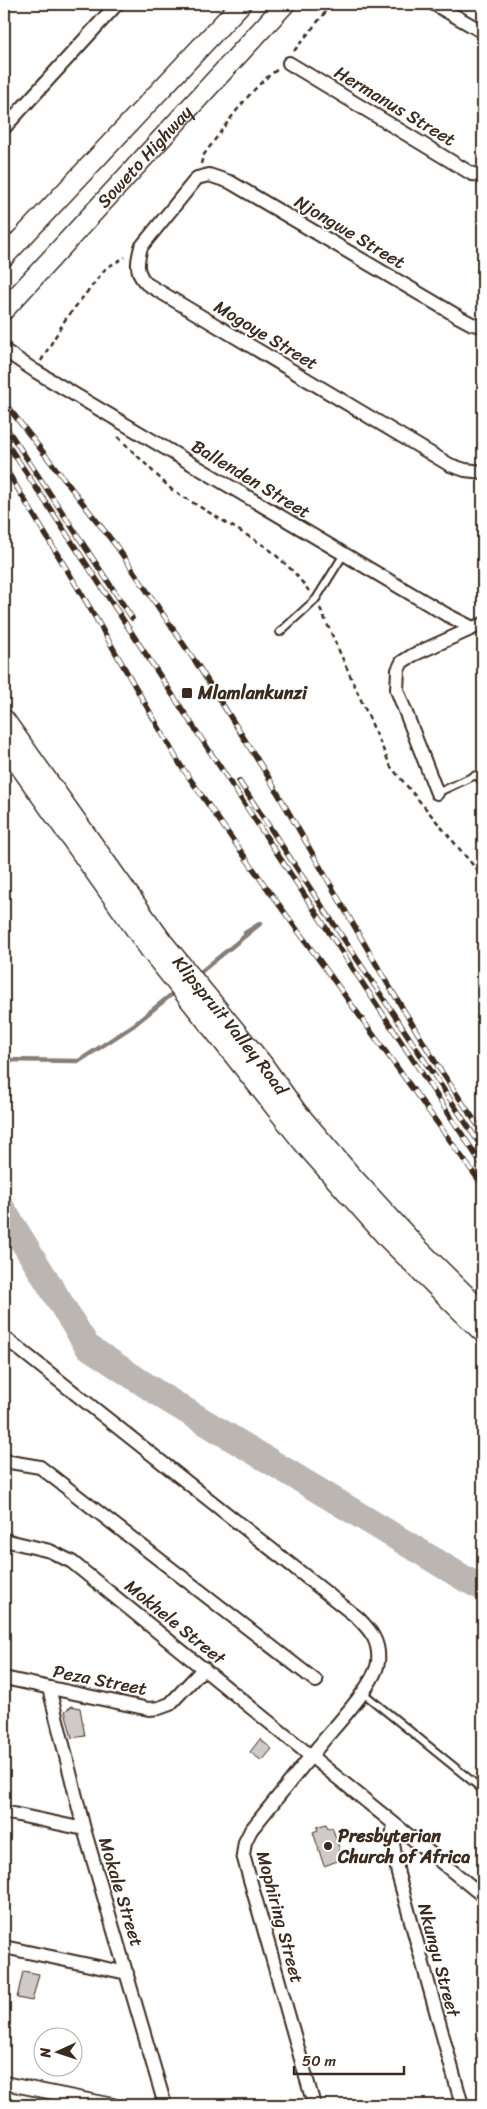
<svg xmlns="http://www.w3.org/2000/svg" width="487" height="2109" viewBox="0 0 487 2109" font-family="Sriracha,sans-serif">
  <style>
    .built { fill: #f1efee }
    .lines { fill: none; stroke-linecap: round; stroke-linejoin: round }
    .stream { stroke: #887e77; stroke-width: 4.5 }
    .river { stroke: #bcb6b3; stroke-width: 26 }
    .building { fill: #cfcac7; stroke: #3b2a1e }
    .lane-casing { stroke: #3b2a1e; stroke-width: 10 }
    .street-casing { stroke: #3b2a1e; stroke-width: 16 }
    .secondary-casing { stroke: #3b2a1e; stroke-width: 22 }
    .path { stroke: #3b2a1e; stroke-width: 2.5; stroke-dasharray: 5 4; stroke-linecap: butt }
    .lane { stroke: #fff; stroke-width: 6 }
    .street { stroke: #fff; stroke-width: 12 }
    .secondary { stroke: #fff; stroke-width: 19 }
    .rail-casing { stroke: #3b2a1e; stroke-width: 5.5 }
    .rail { stroke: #fff; stroke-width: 4; stroke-dasharray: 11; stroke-linecap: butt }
    .poi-dot { fill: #3b2a1e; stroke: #fff; stroke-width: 2 }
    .labels { text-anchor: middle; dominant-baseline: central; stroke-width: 4; stroke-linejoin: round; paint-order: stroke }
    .street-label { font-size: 18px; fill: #3b2a1e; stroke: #fff }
    .poi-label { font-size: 18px; font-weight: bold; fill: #3b2a1e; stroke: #fff; text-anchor: start }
  </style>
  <rect width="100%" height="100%" fill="#fff"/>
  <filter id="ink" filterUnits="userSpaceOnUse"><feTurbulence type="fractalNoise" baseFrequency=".02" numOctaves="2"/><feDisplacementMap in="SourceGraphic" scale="10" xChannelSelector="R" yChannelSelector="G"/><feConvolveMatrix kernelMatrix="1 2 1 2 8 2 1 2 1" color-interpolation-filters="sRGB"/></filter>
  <g filter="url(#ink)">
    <!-- built -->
    <path class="built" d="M4,2098L39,2105H4Z"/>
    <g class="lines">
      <!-- stream -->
      <path class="stream" d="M197,975L261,923L245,933
        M4,1060L79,1061L134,1025L177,990"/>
      <!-- river -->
      <path class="river" d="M4,1211L87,1346L165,1398L467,1580L483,1588"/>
    </g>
    <!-- building -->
    <path class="building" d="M72,1706L80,1708L85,1736L72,1738L65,1711Z
      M260,1739L272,1749L262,1761L250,1752Z
      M326,1824L328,1829L332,1827L343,1859L324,1866L313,1832L318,1830L317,1827Z
      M23,1971L39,1974L32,2001L17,1998Z"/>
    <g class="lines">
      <defs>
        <path id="lane" d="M280,632L316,599L344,554
          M437,793L476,775L483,782
          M362,1692L483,1790"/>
        <path id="street" d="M434,4L483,32
          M289,63L472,174L483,175
          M4,128L117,4
          M483,326L472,324L459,317L230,182L209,175L197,178L141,247C137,262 135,273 147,284L450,465L465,470L483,472
          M4,350L35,371L447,615L473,628L483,624
          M437,793L397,690L398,670L402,662L413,655L473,628
          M4,1337L358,1618C371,1631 380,1642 378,1662C375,1685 334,1727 319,1746C296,1774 274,1802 251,1830L245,1842L243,1855L314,2105
          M4,1461L40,1467L316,1681
          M4,1540L50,1551L72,1562L483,1896
          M4,1678L149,1709L159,1708L170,1704L204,1668
          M49,1688L84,1829L165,2105
          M4,1812L84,1829
          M394,1824L392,1837L398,1874L462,2105
          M4,1947L127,1973
          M4,2083L113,2105"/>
        <g id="secondary">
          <path d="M4,257L241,4"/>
          <path id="s1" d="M4,310L285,4"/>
          <path id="s2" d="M4,719L162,941L262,1063L297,1112L350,1174L417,1247L483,1312"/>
          <path d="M4,744L150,950L304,1144L388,1239L483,1333"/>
        </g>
      </defs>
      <!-- lane casing -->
      <use href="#lane" class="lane-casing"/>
      <!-- street casing -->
      <use href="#street" class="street-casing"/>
      <!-- secondary casing -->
      <use href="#secondary" class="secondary-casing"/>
      <!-- path -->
      <path class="path" d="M294,51L332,4
        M201,164L203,156C221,132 253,83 279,69
        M41,361L65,320L106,268L125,257
        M118,437L172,490L268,548L294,572L309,591
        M320,608L391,767L483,877"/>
      <!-- lane -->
      <use href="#lane" class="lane"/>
      <!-- street -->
      <use href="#street" class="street"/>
      <!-- secondary -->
      <use href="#secondary" class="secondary"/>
      <defs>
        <path id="rail" d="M4,402L117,547L197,664L269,778L383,976L439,1068L483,1133
          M4,424L132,618
          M4,439L483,1166
          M4,466L87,603L181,766L264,884L483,1186
          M239,781L483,1149"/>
      </defs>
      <!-- rail casing -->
      <use href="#rail" class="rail-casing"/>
      <!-- rail -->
      <use href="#rail" class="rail"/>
    </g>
  </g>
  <!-- markers -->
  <g class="poi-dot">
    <rect x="181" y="687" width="12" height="12" rx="2.5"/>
    <circle cx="328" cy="1846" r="5"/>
  </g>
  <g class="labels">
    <!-- street labels -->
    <g class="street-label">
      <text transform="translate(395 106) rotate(31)">Hermanus Street</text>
      <text stroke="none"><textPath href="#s1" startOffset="208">Soweto Highway</textPath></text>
      <text transform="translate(350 232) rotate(31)">Njongwe Street</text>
      <text transform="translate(266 335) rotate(31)">Mogoye Street</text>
      <text transform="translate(251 479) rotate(31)">Ballenden Street</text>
      <text stroke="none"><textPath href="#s2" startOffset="381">Klipspruit Valley Road</textPath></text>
      <text transform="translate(175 1622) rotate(39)">Mokhele Street</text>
      <text transform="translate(100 1680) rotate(11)">Peza Street</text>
      <text transform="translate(121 1892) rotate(73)">Mokale Street</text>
      <text transform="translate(280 1917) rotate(75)">Mophiring Street</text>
      <text transform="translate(439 1960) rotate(75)">Nkungu Street</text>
    </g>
    <!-- poi labels -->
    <g class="poi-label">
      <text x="198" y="693">Mlamlankunzi</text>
      <text x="338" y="1836">Presbyterian<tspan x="338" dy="21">Church of Africa</tspan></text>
    </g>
  </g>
  <!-- margin -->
  <rect width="487" height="2109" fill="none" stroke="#fff" stroke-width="20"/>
  <rect x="10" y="10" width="467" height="2089" fill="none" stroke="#3b2a1e" stroke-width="2" filter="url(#ink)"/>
  <!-- north arrow -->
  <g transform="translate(58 2052) rotate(267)"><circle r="24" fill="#ffffff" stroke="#b1aaa5"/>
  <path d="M0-4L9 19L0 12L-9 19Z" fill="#3b2a1e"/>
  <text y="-8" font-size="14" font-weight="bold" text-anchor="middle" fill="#3b2a1e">N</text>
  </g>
  <!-- scale -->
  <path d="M294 2066v8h110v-8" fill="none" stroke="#3b2a1e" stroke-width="2.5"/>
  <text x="302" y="2066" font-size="15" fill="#3b2a1e" stroke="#ffffff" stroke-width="4" paint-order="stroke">50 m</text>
</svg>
